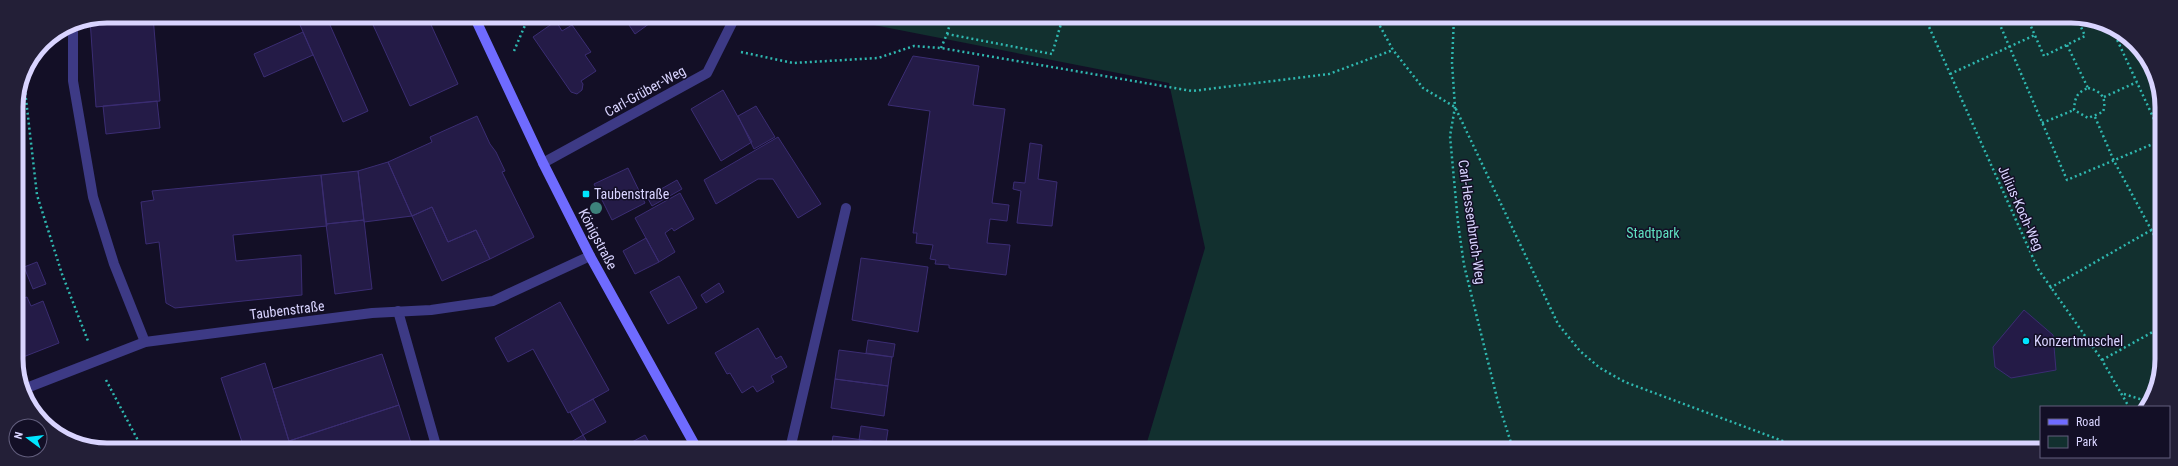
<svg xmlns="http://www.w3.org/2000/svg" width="2178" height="466" viewBox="0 0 2178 466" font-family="'Roboto Condensed',sans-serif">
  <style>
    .green { fill: #12302f }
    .building { fill: #241b47; stroke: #3b2d73 }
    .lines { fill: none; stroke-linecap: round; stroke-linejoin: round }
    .path { stroke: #2fb8b0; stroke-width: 2.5; stroke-dasharray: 2 3; stroke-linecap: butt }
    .lane { stroke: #3d3a85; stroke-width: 10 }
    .street { stroke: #3d3a85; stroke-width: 10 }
    .secondary { stroke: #6f6bff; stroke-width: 10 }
    .tree { fill: #3d827b }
    .poi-dot { fill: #00e5ff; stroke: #130f26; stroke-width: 1.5 }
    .labels { text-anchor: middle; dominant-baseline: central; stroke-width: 3; stroke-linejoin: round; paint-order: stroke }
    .street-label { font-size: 14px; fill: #d9d4ff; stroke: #130f26 }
    .poi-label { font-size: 14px; fill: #d9d4ff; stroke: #130f26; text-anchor: start }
    .park-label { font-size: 14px; fill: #5fe0c0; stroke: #130f26 }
    .rim { fill: none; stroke: #d9d4ff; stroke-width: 5 }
  </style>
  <rect width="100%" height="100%" fill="#130f26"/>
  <!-- green -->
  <path class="green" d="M833,17L2089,18L2135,42L2160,89V377L2143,407H2041V450L1145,449L1205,248L1169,83Z"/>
  <!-- building -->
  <path class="building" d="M107,16H153L160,101L96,107L90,19Z
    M296,16H326L368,111L343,122Z
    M369,16H427L458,84L410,106Z
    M623,16H667L660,22L657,18L635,34Z
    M556,21L562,31L572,25L591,52L585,55L596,71L581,81L583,84L582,90L577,94L571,92L533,37Z
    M303,32L313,55L264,77L254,54Z
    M913,56L979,66L973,105L1005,109L992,203L1009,205L1007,221L990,219L987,243L1010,245L1006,275L949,268V265L935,264L936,260L930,259L933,245L916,243L917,233H913L930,111L888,105Z
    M723,90L752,142L721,161L691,109Z
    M157,101L160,128L106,134L103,106Z
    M756,106L775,137L754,149L738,116Z
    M477,116L490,144L496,152L505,171L502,172L534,237L490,259L476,230L448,242L432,207L412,216L388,162L432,142L430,137Z
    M778,137L821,204L798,218L773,179H758L716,204L704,180Z
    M1030,143L1042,145L1038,179L1057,182L1052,226L1017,223L1021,191L1013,189L1014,182L1025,183Z
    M388,162L412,216L364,222L358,171Z
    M628,168L645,203L612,220L594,184Z
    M358,171L364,220L326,224L321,175Z
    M321,175L327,226L233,235L236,261L301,255L302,295L175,308L166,303L159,242L146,244L141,202L154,200L152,191Z
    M677,180L682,189L652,206L647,197Z
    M680,193L694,219L674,231L672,228L665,233L675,252L659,262L635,218Z
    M432,207L448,242L476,230L490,259L442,281L412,216Z
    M364,220L372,289L335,294L326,224Z
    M646,238L659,262L635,274L623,251Z
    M861,258L928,267L918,332L852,320Z
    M37,262L46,284L33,289L24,267Z
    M679,276L697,308L668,324L650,292Z
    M719,283L724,292L706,303L701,295Z
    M27,297L31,306L43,301L59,343L18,359L17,300Z
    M560,302L609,390L568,413L533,349L508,362L495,338Z
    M2024,310L2053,335L2056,370L2011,378L1995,367L1993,347Z
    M758,328L776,359L781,356L787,367L771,376L774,382L757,392L753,386L742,393L730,373L727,374L715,353Z
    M868,340L895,344L893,357L866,353Z
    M839,350L892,357L888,386L835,379Z
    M382,354L399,405L289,441L273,389Z
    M265,363L273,389L291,448H244L221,378Z
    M835,379L888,386L884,416L831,408Z
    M593,399L606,422L583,435L570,412Z
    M399,405L413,449L291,448L289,441Z
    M861,426L888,430L886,443L859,440Z
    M583,435L591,449H561V448Z
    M645,435L653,449H619Z
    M833,436L886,443V449H831Z"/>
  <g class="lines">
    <!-- path -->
    <path class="path" d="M1375,17L1393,50L1423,88L1455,107L1558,324L1580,351L1600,368L1625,382L1807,450
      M1454,17L1452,63L1455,107L1450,136L1458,223L1464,265L1498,402L1513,449
      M1925,18L2038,269L2102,360L2129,407
      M1997,18L2067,180L2160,141
      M2038,18L2029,22L2044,56L2085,36L2077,18
      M2113,31L2160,132
      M947,34L952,17
      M2067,45L2088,88
      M941,48L947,34L1052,54L1063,17
      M514,51L529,16
      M741,52L793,63L878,58L914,46L941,48L1192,91L1329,74L1393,50
      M23,73L37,195L62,274L88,341
      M1950,74L2035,35
      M2088,88C2102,91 2107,99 2103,112L2088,118L2074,110C2075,98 2076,93 2088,88Z
      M2104,97L2137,82
      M2095,117L2114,161L2160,246
      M2156,121L2160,120
      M2042,123L2074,110
      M2050,288L2160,225
      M2102,360L2160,328
      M106,380L142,448
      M2124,394L2146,401
      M2028,450L2041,442"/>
    <!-- lane -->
    <path class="lane" d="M73,23V81L93,197L114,264L145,342
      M543,163L707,73L735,17
      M398,311L437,449
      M790,449L846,208"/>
    <!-- street -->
    <path class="street" d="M24,389L145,342L372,313L431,310L493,301L590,256"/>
    <!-- secondary -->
    <path class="secondary" d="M474,16L543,163L590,256L697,449"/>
  </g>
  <!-- trees -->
  <circle class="tree" cx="596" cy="208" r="6"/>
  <!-- markers -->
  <g class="poi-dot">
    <rect x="582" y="190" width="8" height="8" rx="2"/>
    <circle cx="2026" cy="341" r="4"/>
  </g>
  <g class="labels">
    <!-- street labels -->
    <g class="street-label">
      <text transform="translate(645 91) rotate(-29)">Carl-Grüber-Weg</text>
      <text transform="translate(2021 208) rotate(66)">Julius-Koch-Weg</text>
      <text transform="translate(1472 222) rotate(82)">Carl-Hessenbruch-Weg</text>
      <text transform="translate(598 239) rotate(62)">Königstraße</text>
      <text transform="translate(287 310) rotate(-7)">Taubenstraße</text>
    </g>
    <!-- poi labels -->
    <g class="poi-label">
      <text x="594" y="194">Taubenstraße</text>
      <text x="2034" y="341">Konzertmuschel</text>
    </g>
    <!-- park labels -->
    <g class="park-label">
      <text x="1653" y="233">Stadtpark</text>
    </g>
  </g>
  <!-- crop -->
  <path d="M0 0H2178V466H0ZM107 23H2071A84 84 0 0 1 2155 107V359A84 84 0 0 1 2071 443H107A84 84 0 0 1 23 359V107A84 84 0 0 1 107 23Z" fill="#231f37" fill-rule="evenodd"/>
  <path class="rim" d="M107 23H2071A84 84 0 0 1 2155 107V359A84 84 0 0 1 2071 443H107A84 84 0 0 1 23 359V107A84 84 0 0 1 107 23Z"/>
  <!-- legend -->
  <rect x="2040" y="406" width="130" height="52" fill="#130f26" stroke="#625e7d"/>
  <rect x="2048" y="419" width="20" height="6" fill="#6f6bff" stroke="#625e7d"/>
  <text x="2076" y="426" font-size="12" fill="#d9d4ff">Road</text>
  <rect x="2048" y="436" width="20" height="12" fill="#12302f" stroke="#625e7d"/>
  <text x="2076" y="446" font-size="12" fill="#d9d4ff">Park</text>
  <!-- north arrow -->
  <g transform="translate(28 438) rotate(285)"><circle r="19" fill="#130f26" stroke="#625e7d"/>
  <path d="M0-3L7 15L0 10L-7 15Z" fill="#00e5ff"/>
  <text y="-6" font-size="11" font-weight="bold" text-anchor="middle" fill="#d9d4ff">N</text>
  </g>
</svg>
